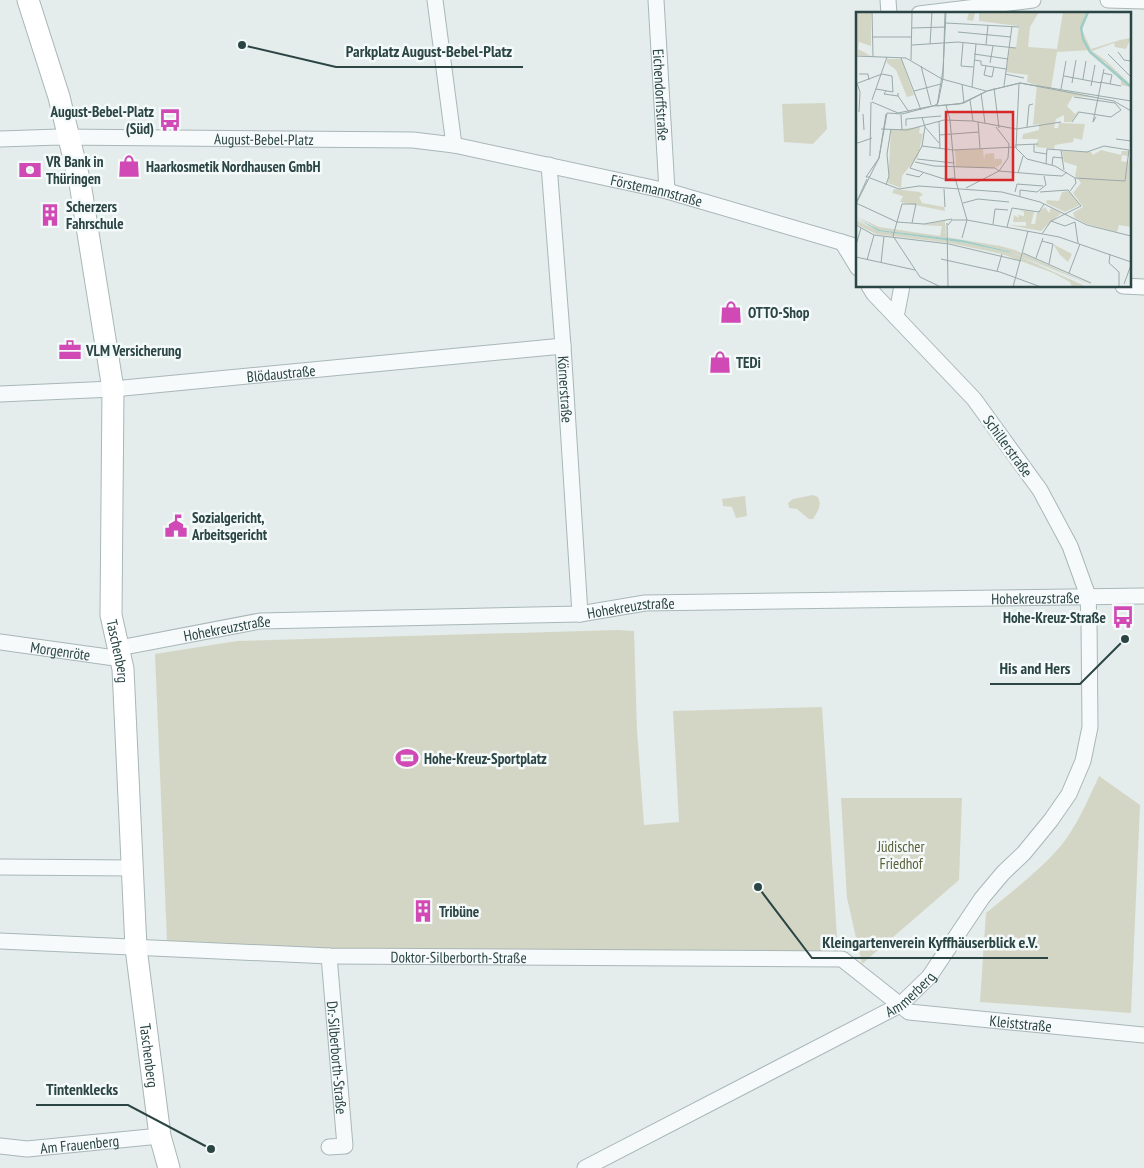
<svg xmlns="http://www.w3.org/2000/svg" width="1144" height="1168" viewBox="0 0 1144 1168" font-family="'PT Sans Narrow',sans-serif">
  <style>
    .green { fill: #d4d6c5 }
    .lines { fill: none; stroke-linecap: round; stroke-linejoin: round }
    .minor-casing { stroke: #a9b7b7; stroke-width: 17 }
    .secondary-casing { stroke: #a9b7b7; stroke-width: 23 }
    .minor { stroke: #f7fafa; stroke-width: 15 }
    .secondary { stroke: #fff; stroke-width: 21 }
    .labels { text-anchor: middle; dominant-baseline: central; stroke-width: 5; stroke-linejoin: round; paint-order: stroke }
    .street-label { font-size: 15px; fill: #2b4545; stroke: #f4f9f9 }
    .poi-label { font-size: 15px; font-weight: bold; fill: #2b4545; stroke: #f4f9f9; text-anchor: start }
    .park-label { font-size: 15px; fill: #5a6138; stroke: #f4f9f9 }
    .inset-river { fill: none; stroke: #9fccc6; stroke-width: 2.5 }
    .inset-road { fill: none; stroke: #9aa9a9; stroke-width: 1 }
    .view { fill: #d62828; fill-opacity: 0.15; stroke: #d62828; stroke-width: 2.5 }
    .inset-edge { fill: none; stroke: #2b4545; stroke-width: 2.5 }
    .leader { fill: none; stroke: #2b4545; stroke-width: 2 }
    .callout-dot { fill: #2b4545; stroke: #f4f9f9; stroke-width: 2 }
    .callout-label { font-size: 16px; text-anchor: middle; font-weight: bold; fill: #2b4545; stroke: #f4f9f9; stroke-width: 5; stroke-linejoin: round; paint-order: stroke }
  </style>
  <rect width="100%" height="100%" fill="#e4ecec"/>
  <!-- green -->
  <path class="green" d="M825,103L827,129L813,144L784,142L782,104Z
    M813,495L818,497C822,505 818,511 813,519H809L797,509L789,508L788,503L793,499Z
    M745,496L747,516L736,518L732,507L723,506L722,499Z
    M617,630L634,631L637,731L644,825L679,822L673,711L822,707L838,952L328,949L167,941L155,654L237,641Z
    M1099,776L1140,805L1131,1013L980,1002L986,913C1011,892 1038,872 1059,848C1076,828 1088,800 1099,776Z
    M841,798H962L959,880L862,964L847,898Z"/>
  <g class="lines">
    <defs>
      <g id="minor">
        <path d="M435,0L454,145"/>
        <path id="s1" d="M656,0L667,191"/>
        <path d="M888,0L889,14"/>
        <path d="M1108,0L1144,1"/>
        <path d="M919,14L1033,0"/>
        <path id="s2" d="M0,139L59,137L413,140L454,145L667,191L858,247"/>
        <path id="s3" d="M549,165L563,346L580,614"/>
        <path d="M842,242L858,268"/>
        <path d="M1123,286L1144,287"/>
        <path d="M896,317L902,286"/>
        <path id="s4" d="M0,394L113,389L563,346"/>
        <path id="s5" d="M0,642L122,659"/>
        <path id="s6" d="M119,648L260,621L580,614L645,603L1144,596"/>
        <path d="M0,867L133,868"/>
        <path id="s7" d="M0,941L329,956L842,959L909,1012L1144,1035"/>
        <path id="s8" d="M329,956L345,1146L329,1147"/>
        <path id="s9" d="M0,1146L27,1149L160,1136"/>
        <path id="s10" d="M585,1168L900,1005L929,977L982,898L1003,873L1024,853L1051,820L1069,794L1083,761L1090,727L1089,622L1088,596L1070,546L1040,490L974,399L874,294L869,286"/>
      </g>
      <g id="secondary">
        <path id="s11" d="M28,0L59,97L80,183L113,389L111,615L123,669L136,948L160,1136L169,1168"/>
      </g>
    </defs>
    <!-- minor casing -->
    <use href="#minor" class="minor-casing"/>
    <!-- secondary casing -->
    <use href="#secondary" class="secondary-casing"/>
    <!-- minor -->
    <use href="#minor" class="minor"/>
    <!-- secondary -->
    <use href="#secondary" class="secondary"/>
  </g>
  <!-- icons -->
  <defs>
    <symbol id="bus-bare" viewBox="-9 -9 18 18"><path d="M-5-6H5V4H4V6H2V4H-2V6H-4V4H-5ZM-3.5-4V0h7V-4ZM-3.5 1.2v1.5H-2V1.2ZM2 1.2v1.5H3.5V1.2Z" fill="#d049b4" stroke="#f4f9f9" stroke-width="2.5" paint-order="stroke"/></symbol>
    <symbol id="shop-bare" viewBox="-9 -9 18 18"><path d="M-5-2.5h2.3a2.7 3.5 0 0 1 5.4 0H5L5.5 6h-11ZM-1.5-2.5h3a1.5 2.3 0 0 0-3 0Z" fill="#d049b4" stroke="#f4f9f9" stroke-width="2.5" paint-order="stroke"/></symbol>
    <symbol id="bank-bare" viewBox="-9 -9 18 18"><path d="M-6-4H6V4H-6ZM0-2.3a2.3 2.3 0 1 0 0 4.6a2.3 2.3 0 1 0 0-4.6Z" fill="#d049b4" stroke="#f4f9f9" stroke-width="2.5" paint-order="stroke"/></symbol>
    <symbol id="building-bare" viewBox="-9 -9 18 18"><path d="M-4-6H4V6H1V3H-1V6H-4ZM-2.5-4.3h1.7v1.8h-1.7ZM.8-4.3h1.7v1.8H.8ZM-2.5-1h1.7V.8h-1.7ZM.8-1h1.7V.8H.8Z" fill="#d049b4" stroke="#f4f9f9" stroke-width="2.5" paint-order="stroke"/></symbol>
    <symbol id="office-bare" viewBox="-9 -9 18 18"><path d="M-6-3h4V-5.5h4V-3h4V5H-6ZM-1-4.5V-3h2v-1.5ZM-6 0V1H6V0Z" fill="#d049b4" stroke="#f4f9f9" stroke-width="2.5" paint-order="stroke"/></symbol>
    <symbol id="civic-bare" viewBox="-9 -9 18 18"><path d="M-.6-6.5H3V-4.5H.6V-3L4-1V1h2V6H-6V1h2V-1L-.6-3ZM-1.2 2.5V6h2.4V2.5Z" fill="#d049b4" stroke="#f4f9f9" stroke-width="2.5" paint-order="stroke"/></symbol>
    <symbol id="stadium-bare" viewBox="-9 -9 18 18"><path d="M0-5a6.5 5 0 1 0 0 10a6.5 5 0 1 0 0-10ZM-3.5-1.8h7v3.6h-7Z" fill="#d049b4" stroke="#f4f9f9" stroke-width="2.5" paint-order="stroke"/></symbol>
  </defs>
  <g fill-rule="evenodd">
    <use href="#bus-bare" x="154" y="104" width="32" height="32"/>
    <use href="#shop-bare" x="113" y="150" width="32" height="32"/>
    <use href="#bank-bare" x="14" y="154" width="32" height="32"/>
    <use href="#building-bare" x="34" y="199" width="32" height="32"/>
    <use href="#shop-bare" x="715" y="296" width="32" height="32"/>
    <use href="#office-bare" x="54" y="334" width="32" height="32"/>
    <use href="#shop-bare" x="704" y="346" width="32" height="32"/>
    <use href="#civic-bare" x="160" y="510" width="32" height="32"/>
    <use href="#bus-bare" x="1107" y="601" width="32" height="32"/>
    <use href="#stadium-bare" x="391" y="742" width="32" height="32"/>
    <use href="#building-bare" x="407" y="895" width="32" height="32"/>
  </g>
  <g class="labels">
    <!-- street labels -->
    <g class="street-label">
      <text stroke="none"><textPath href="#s1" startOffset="95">Eichendorffstraße</textPath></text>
      <text stroke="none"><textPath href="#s2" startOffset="264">August-Bebel-Platz</textPath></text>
      <text stroke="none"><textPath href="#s2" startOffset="662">Förstemannstraße</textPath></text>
      <text stroke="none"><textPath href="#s4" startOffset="282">Blödaustraße</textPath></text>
      <text stroke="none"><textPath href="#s3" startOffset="225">Körnerstraße</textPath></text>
      <text transform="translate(1008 446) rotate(54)">Schillerstraße</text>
      <text stroke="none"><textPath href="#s6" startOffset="920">Hohekreuzstraße</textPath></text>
      <text stroke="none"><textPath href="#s6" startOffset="515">Hohekreuzstraße</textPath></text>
      <text stroke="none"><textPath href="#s6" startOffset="110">Hohekreuzstraße</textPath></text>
      <text stroke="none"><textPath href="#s5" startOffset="61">Morgenröte</textPath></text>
      <text stroke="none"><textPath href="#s11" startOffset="662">Taschenberg</textPath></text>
      <text stroke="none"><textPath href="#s7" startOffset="459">Doktor-Silberborth-Straße</textPath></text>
      <text stroke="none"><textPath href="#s10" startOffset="369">Ammerberg</textPath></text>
      <text stroke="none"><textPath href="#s7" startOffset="1040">Kleiststraße</textPath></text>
      <text stroke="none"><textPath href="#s11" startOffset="1068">Taschenberg</textPath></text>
      <text stroke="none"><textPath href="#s8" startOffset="102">Dr.-Silberborth-Straße</textPath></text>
      <text stroke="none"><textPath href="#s9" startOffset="80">Am Frauenberg</textPath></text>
    </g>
    <!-- poi labels -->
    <g class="poi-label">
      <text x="154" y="111" text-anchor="end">August-Bebel-Platz<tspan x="154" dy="17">(Süd)</tspan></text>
      <text x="46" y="161">VR Bank in<tspan x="46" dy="17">Thüringen</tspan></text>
      <text x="146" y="166">Haarkosmetik Nordhausen GmbH</text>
      <text x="66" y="206">Scherzers<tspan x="66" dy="17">Fahrschule</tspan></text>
      <text x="748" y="312">OTTO-Shop</text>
      <text x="86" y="350">VLM Versicherung</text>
      <text x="736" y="362">TEDi</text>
      <text x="192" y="517">Sozialgericht,<tspan x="192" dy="17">Arbeitsgericht</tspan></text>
      <text x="1106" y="617" text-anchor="end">Hohe-Kreuz-Straße</text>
      <text x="424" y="758">Hohe-Kreuz-Sportplatz</text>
      <text x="439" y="911">Tribüne</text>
    </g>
    <!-- park labels -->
    <g class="park-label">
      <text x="901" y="846">Jüdischer<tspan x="901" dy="17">Friedhof</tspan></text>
    </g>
  </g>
  <!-- overview -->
  <g transform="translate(856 12)">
    <rect width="275" height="275" fill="#e4ecec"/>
    <path d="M0,0H15V34L3,30L2,37L15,44L0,43ZM113,0H183L174,15L172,35L201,37L207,0H233L226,18L235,37L264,28L275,26L270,37L259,35L258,31L236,39L249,48L275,73V80L274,75L265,73V69L250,51L233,40L235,38L201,40L195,76L242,86L217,84L211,94L219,102L224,98L215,110H208V103L200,107L198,116H202L203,111L229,112L226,128L218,126L217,130L199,133L198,137L180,135L182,127H166L167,122L183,118V112L177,113L181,73L171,70L172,63L150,60L154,36H160L163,14L123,9V1H119L117,9L111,8ZM31,47H45L58,83L51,85L40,58L31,51ZM64,115L63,121L67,122L62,144L46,164L45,176L32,171L35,118ZM127,137L128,148L129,142L138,141L139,152V147H146V151L140,156L139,152V156L100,155L99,138ZM245,138L265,143L266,139H273L272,144L266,143L265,149L272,150L268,167L275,141V215L263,213L261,220L231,212L219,206L217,201L227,195L217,181L225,171L219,164L221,154L208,150L206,139L235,140L237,143ZM38,177L64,180L67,183L63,185L66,191L88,195L89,199L44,190L47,184L36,181ZM212,179L224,193L209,200L190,191L191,188L203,189L206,180ZM189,195L193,201L195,196L205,201L185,219L152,213L170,214V210H157L158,203L163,206L162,203L168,204V200L163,198L178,200L175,212H179L181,201ZM0,204L23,215L84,224L86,214L64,213L89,209L90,225L144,234L159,238L241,275L152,239L106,228L24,218ZM0,208L22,219L110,231L156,241L231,275H216L214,270L197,261L146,242L94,231L20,222L0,212ZM197,232L216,242L212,250L204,243Z" fill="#d4d6c5"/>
    <path d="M0,206L24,218L106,228L152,239L237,275L156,241L110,231L22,219Z" fill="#9fccc6"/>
    <path class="inset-river" d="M232,0L225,16L227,27L234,40L274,74"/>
    <path class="inset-road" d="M16,0L17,45M90,11L163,15M56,16L90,15M102,20L155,25M16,25H56M107,31L105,54L117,55M74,32L76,0M56,33L102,30L160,36M130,33L132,13M262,40L268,48L275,49M118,42L152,47M252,42L275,65M0,44L50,46L86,67L130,79M45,46L65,98M55,48L56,0M118,48L125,49V53L150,57M134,51L137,34M65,54L75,93M130,54L128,63L136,65L138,55M247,61L256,63L254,72M3,62H12L13,68M26,62L36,64L37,80M149,62L168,66M208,64L245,71M227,67L230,49M0,68L4,80L3,100M244,70L265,74M2,71L26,62M163,71L160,136L171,147L199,154L219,166L220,171L214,179M216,71L220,48M106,72L108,91M148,74L156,14M235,74L239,53M116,75L120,32M138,76L143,116M20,77L37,80M205,77L210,49M30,79L28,82L42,84V81M58,79L85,72M125,81L129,111M42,84L53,100M16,88L31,45M114,88L117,109M16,90L42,101L81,93M90,93L108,91L131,79L164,71L275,89M78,94L82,91L87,66L89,0M81,94L90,93L94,108L99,166L111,208M81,94L87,58L90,0M7,102L8,118M45,103L46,118M66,105L69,115L66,134L54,156L88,167L99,166M240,105L237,110L248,57M83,109L84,137M122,110L124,136M216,110L223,100L255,105L265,98L259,91L218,85M50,114V107L85,104M69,115L83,131M171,115L173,93L177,92M25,117L51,118L88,108L117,109L160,117L205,110M83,123L123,120M260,127L275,129M0,129L2,131L16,126M178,132V140L191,142M159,133L182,132M66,134L97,138M97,138L160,135M205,138L208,158M14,144L15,90M61,147L98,151M59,150L78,154L139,156L143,159L190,163L206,164L211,160M190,152L191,137L231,140L248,134L273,138M196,153L197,145L207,146M162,161L167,144M50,162L63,165L67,161M14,165H10L23,146L30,102M14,166L43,177L63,174L146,180L184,190L231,213L275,224M219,166L269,169L273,138M30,173L33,164L31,142L35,117M110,176L143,159L152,146L153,132L140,115M88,177L89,195M159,180L161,172L187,174M184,180L212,178L225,194L195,209L186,222M164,184V178L181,180L190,173L188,164M0,191L11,167M0,191L41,210L68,212L96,207M107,191L122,187L153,190M0,192L23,146L31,101L46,102L77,94L104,92L131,79L164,71L258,89L275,99M195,209L209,214L219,210M219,210L222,231M56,211L60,192H46L37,224L64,265L85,275M91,211L92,275M137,212L139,197L152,198M0,213L18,223L93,232M92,213L96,208H111L203,225L275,250M151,215L156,196L183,200L188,192M106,226L111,208M186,229L197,232L193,252M93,232L165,249M0,233L5,216M167,241L235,271M254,242L253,251L263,260V275M0,245L59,258M180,246L187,226M85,247L144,260L185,275M11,248L18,223M25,251L28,224M141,259L146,242M213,261L224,232M268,272L275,253M157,275L172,219"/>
    <path class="view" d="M90,100H157V168H90Z"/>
    <rect width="275" height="275" class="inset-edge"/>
  </g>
  <!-- callouts -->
  <path class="leader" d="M242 45L336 67H523M1125 639L1080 684H990M758 887L812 958H1048M211 1149L128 1105H36"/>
  <g class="callout-dot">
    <circle cx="242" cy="45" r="5"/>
    <circle cx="1125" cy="639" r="5"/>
    <circle cx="758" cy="887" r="5"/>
    <circle cx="211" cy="1149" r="5"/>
  </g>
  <g class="callout-label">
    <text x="429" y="57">Parkplatz August-Bebel-Platz</text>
    <text x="1035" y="674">His and Hers</text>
    <text x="930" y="948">Kleingartenverein Kyffhäuserblick e.V.</text>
    <text x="82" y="1095">Tintenklecks</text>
  </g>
</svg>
